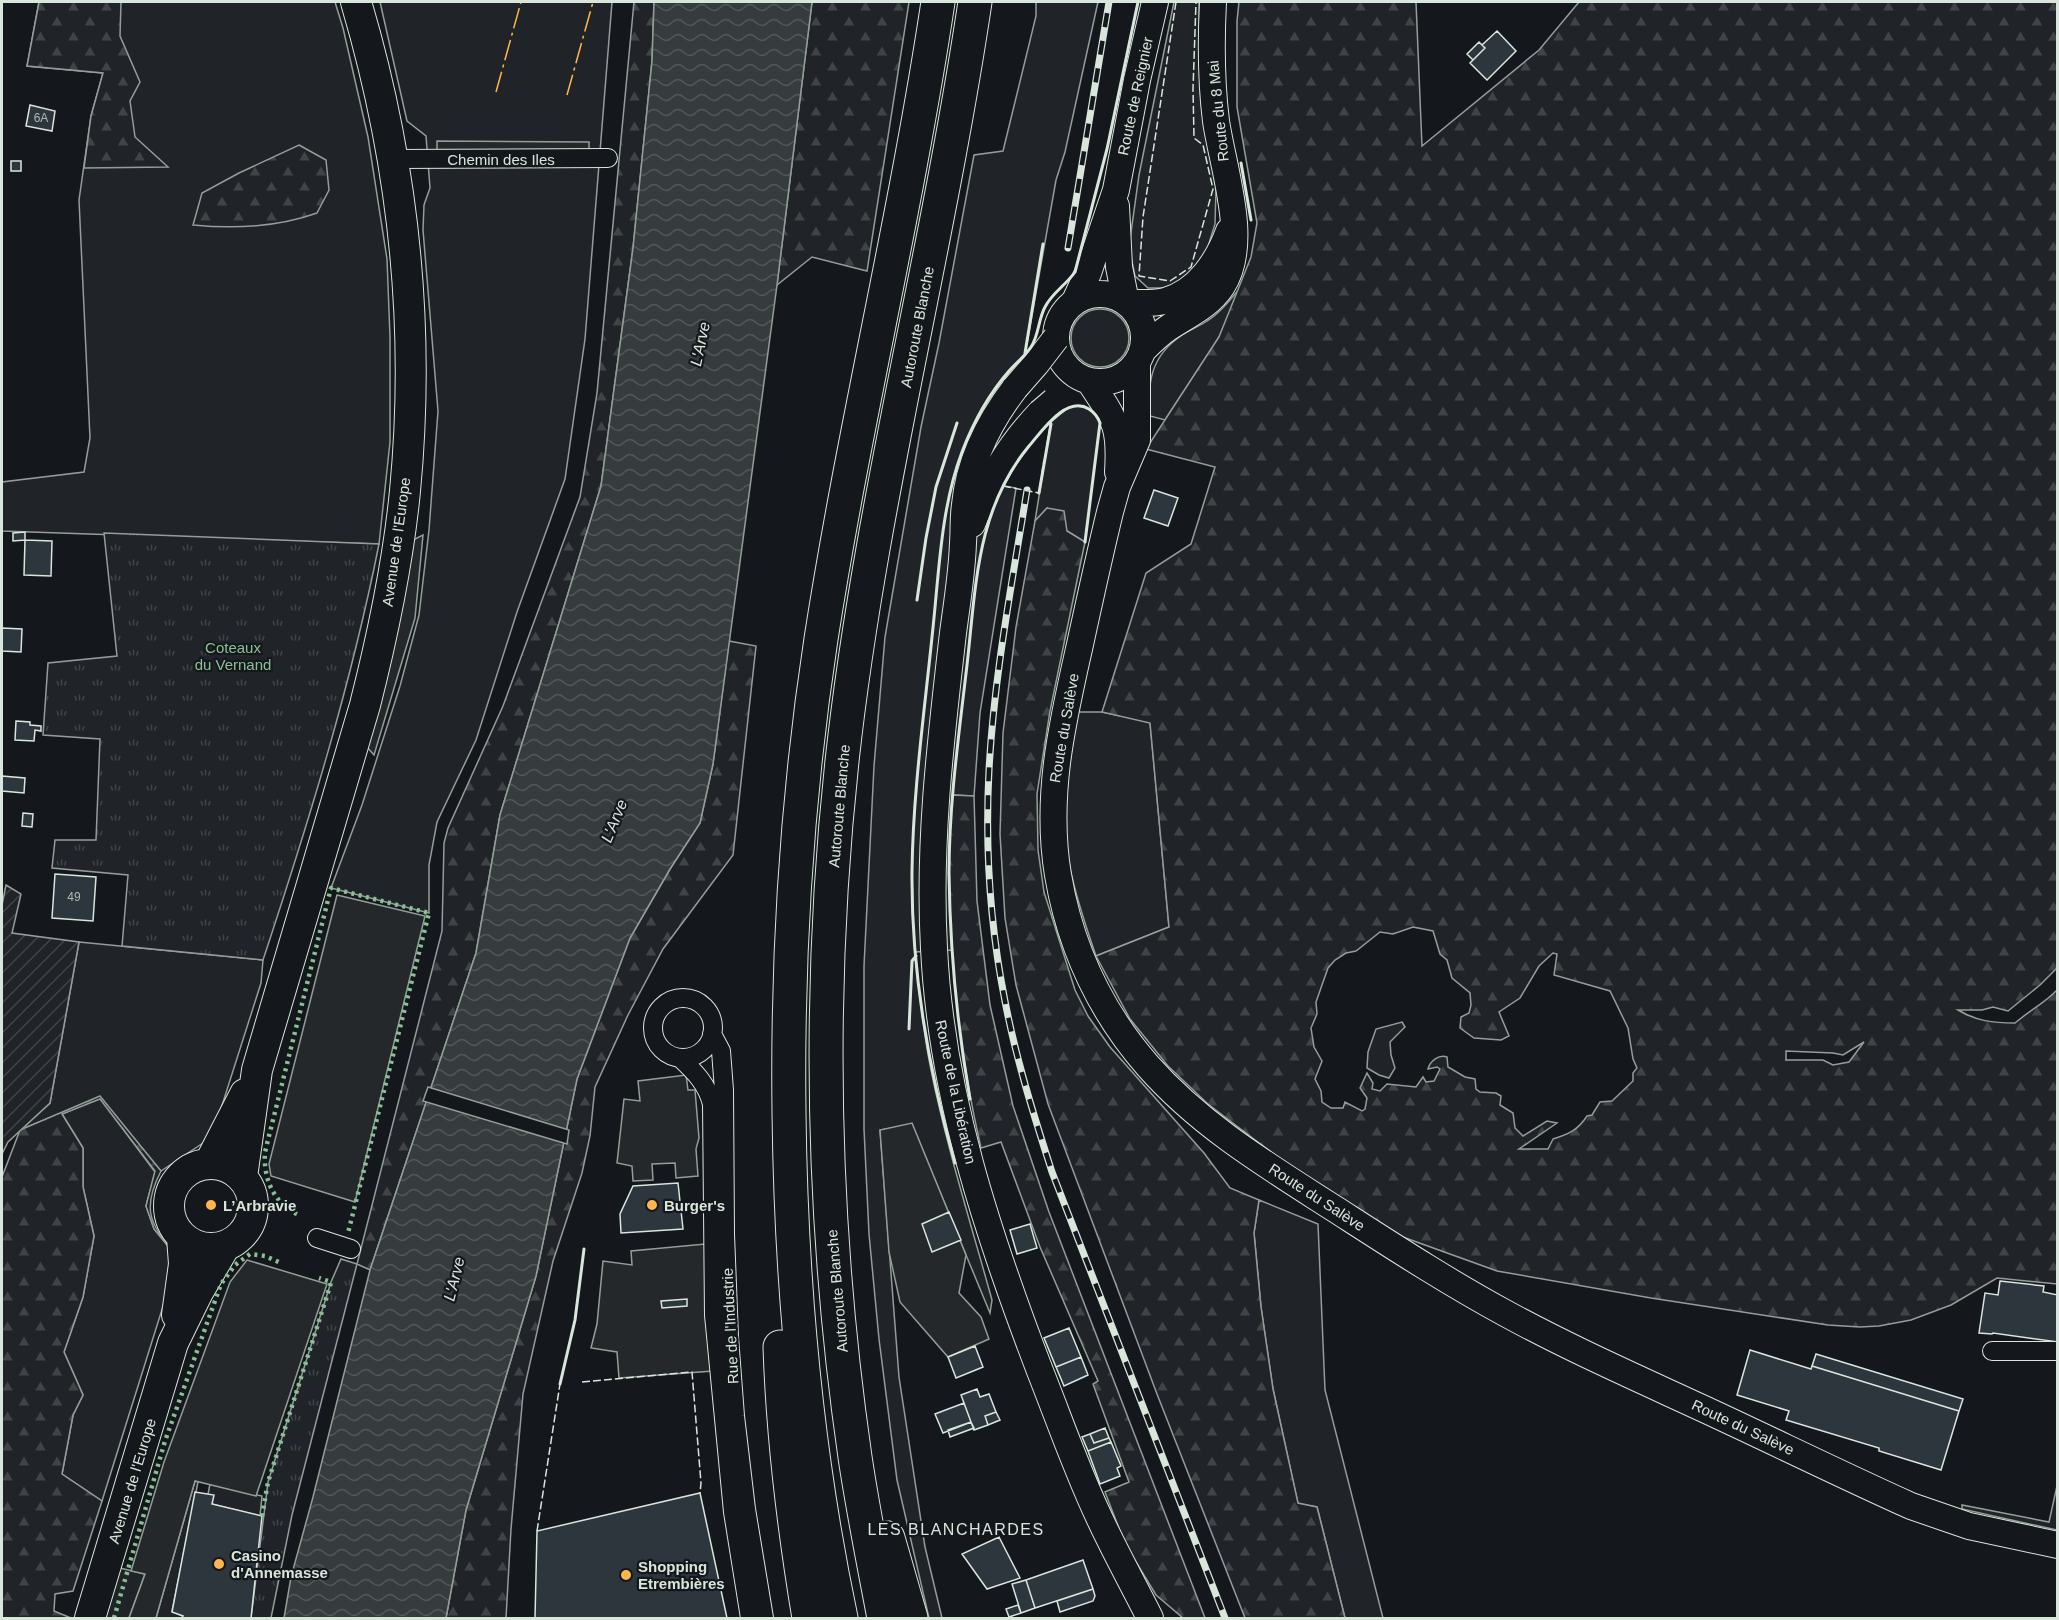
<svg xmlns="http://www.w3.org/2000/svg" width="2059" height="1620" viewBox="0 0 2059 1620" font-family="Helvetica,sans-serif">
  <style>
    .grass { fill: #202428; stroke: #939e99; stroke-width: 1.5 }
    .forest { fill: url(#forest-firs); stroke: #939e99; stroke-width: 1.5; fill-rule: evenodd }
    .park { fill: url(#park-tufts); stroke: #939e99; stroke-width: 1.5 }
    .garden { fill: url(#garden-furrows); stroke: #939e99; stroke-width: 1.5 }
    .parking { fill: #24282b; stroke: #939e99; stroke-width: 1.5 }
    .water { fill: url(#water-waves); stroke: #939e99; stroke-width: 1.5 }
    .pier { fill: #14181c; stroke: #939e99; stroke-width: 1.5 }
    .building { fill: #2c363c; stroke: #d8e6dc; stroke-width: 1.5 }
    .lines { fill: none; stroke-linecap: round; stroke-linejoin: round }
    .street-casing { stroke: #d8e6dc; stroke-width: 20 }
    .secondary-casing { stroke: #d8e6dc; stroke-width: 28 }
    .primary-casing { stroke: #d8e6dc; stroke-width: 32 }
    .highway-casing { stroke: #d8e6dc; stroke-width: 35 }
    .street { stroke: #14181c; stroke-width: 18 }
    .secondary { stroke: #14181c; stroke-width: 26 }
    .primary { stroke: #14181c; stroke-width: 30 }
    .highway { stroke: #14181c; stroke-width: 33 }
    .rail-casing { stroke: #d8e6dc; stroke-width: 7 }
    .rail { stroke: #14181c; stroke-width: 4.5; stroke-dasharray: 14; stroke-linecap: butt }
    .secondary-bridge-casing { stroke: #d8e6dc; stroke-width: 28; stroke-linecap: butt }
    .secondary-bridge { stroke: #14181c; stroke-width: 26 }
    .hedge { stroke: #8ac095; stroke-width: 4.5; stroke-dasharray: 3 4.5; stroke-linecap: butt }
    .fence { stroke: #d8e6dc; stroke-width: 1.5; stroke-dasharray: 8 3; stroke-linecap: butt }
    .wall { stroke: #d8e6dc; stroke-width: 3 }
    .power { stroke: #ffb74d; stroke-width: 1.5; stroke-dasharray: 21 4.5 3 4.5; stroke-linecap: butt }
    .poi-dot { fill: #ffb74d; stroke: #14181c; stroke-width: 2 }
    .labels { text-anchor: middle; dominant-baseline: central; stroke-width: 4.5; stroke-linejoin: round; paint-order: stroke }
    .number-label { font-size: 12px; fill: #adbab4 }
    .street-label { font-size: 15px; fill: #d8e6dc; stroke: #14181c }
    .park-label { font-size: 15px; fill: #8ac095; stroke: #14181c }
    .poi-label { font-size: 15px; font-weight: bold; fill: #d8e6dc; stroke: #14181c; text-anchor: start }
    .water-label { font-size: 16px; font-style: italic; fill: #d8e6dc; stroke: #14181c }
    .neighbourhood-label { font-size: 16px; letter-spacing: 1.5px; fill: #d8e6dc; stroke: #14181c }
  </style>
  <defs>
    <pattern id="forest-firs" width="22" height="20" patternUnits="userSpaceOnUse" patternTransform="scale(1.5)"><rect width="22" height="20" fill="#202428"/><path d="M5 1l3.5 6h-7zM16 11l3.5 6h-7z" fill="#404447"/></pattern>
    <pattern id="park-tufts" width="24" height="20" patternUnits="userSpaceOnUse" patternTransform="scale(1.5)"><rect width="24" height="20" fill="#202428"/><path d="M3 7l-1-3M5 7V3M7 7l1-3M15 17l-1-3M17 17v-4M19 17l1-3" fill="none" stroke="#404447"/></pattern>
    <pattern id="garden-furrows" width="10" height="10" patternUnits="userSpaceOnUse" patternTransform="scale(1.5)"><rect width="10" height="10" fill="#202428"/><path d="M-1 1l2-2M0 10L10 0M9 11l2-2" fill="none" stroke="#404447"/></pattern>
    <pattern id="water-waves" width="16" height="10" patternUnits="userSpaceOnUse" patternTransform="scale(1.5)"><rect width="16" height="10" fill="#363b3e"/><path d="M0 5q4-4 8 0t8 0" fill="none" stroke="#525759"/></pattern>
  </defs>
  <rect width="100%" height="100%" fill="#14181c"/>
  <!-- grass -->
  <path class="grass" d="M39,2H335L343,28L368,137L387,259L390,337V442L379,544L2,531V482L84,472L90,438L79,200L91,116L103,73L27,66Z
    M380,2H612L585,339L565,479L517,612L476,740L437,822L429,865V913L331,888L362,805L400,686L419,615L429,530L438,411L423,230L424,205L430,188L426,136L407,121Z
    M1036,2H1098L1065,152L1056,180L1025,355C990,391 968,429 954,477L1016,488L980,713L974,796L953,795L949,872L952,950L915,952C919,992 923,1031 931,1070C947,1148 971,1224 992,1300L990,1313L912,1124L880,1130L899,1377L925,1547L942,1618H929L897,1480L879,1339L869,1234L864,1129V966L874,766L885,637L921,427L939,343L974,155L1003,151L1036,16Z
    M1174,2H1199L1200,74L1216,188L1215,224L1206,253L1184,279L1169,288H1148L1135,276L1129,247L1139,175Z
    M1240,288L1219,337L1165,420L1150,416C1147,382 1151,356 1182,335C1190,329 1199,327 1207,321C1220,313 1230,300 1240,288Z
    M1071 338a29 29 0 1 1 58 0a29 29 0 1 1-58 0Z
    M1076,406C1088,407 1096,412 1100,423L1085,542L1067,531L1047,508L1035,521L1051,422L1069,407Z
    M1078,712H1102L1150,722L1169,927L1096,956C1086,927 1076,898 1070,868C1060,816 1069,763 1078,712Z
    M79,942L263,960L261,983L218,1118L206,1141L161,1171L100,1097L20,1130L50,1103Z
    M1402,1022L1405,1027L1390,1042L1391,1055L1395,1068L1389,1078L1379,1075L1367,1068L1368,1052L1376,1029Z
    M100,1098L155,1172L146,1206L154,1229L172,1251L175,1268L102,1501L62,1474L73,1415L83,1395L64,1352L83,1297L94,1236L83,1187V1148L62,1114Z
    M1259,1200L1318,1224L1325,1390L1383,1618H1345L1317,1507L1298,1504L1273,1389L1261,1307L1254,1233Z
    M195,1481L198,1482L172,1611L183,1616L182,1618H156Z
    M210,1484L262,1496L260,1516L212,1504L208,1494Z
    M2057,1486V1530L1962,1509V1505L2049,1522Z
    M120,1568L145,1574L129,1618H105Z"/>
  <!-- forest -->
  <path class="forest" d="M39,2H121L120,36L140,82L130,101L135,137L168,167L84,168L91,116L103,73L27,66Z
    M634,2H654L652,61L633,248L601,486L500,815L476,953L370,1270L357,1264L442,931L444,843L448,828L503,706L580,497L597,393Z
    M812,2H909L867,271L812,257L777,285Z
    M1239,2H1416L1422,146L1539,50L1579,2H2057V968L2040,985L2008,1011L1993,1007L1982,1010H1958C1976,1021 1993,1023 2015,1023C2029,1011 2046,1002 2057,990V1284L1997,1278L1951,1305L1911,1320L1879,1326L1860,1327L1828,1325L1651,1298L1497,1271L1400,1236L1284,1162L1208,1104L1168,1066L1130,1019L1096,956L1169,927L1150,723L1102,712L1146,573L1191,544L1215,467L1146,449L1219,337L1251,257L1257,223L1237,107V21ZM1413,927L1433,931L1440,954L1447,960L1452,978L1470,993L1471,1005L1469,1013L1461,1017L1460,1028L1474,1038L1501,1040L1509,1036L1499,1012L1520,998L1539,966L1553,953L1557,954L1554,975L1610,991L1628,1028L1633,1059L1637,1068L1633,1073V1081L1612,1101L1600,1102L1592,1115L1587,1116C1578,1130 1569,1134 1553,1139L1548,1149H1519L1557,1123L1547,1121L1523,1136L1515,1128L1513,1113L1500,1105L1501,1096L1496,1093L1480,1092L1476,1089L1475,1079L1465,1077L1448,1067L1447,1057C1439,1054 1430,1061 1428,1069L1437,1067L1440,1069L1434,1081L1426,1082L1423,1077L1416,1087L1387,1084L1380,1091L1372,1089L1373,1083L1367,1073L1360,1088L1367,1098L1365,1109L1362,1111L1345,1102L1343,1108H1331L1322,1102L1321,1091L1315,1079L1322,1061L1314,1047L1311,1028L1317,1014L1316,1002L1328,968L1335,960L1346,953L1356,951L1380,932L1393,934ZM1864,1042L1849,1062L1833,1065L1823,1060H1786V1051L1833,1053L1843,1055Z
    M299,145L326,160L329,190L317,213C278,227 234,229 193,225L202,193L239,173Z
    M1047,508L1064,511L1067,531L1085,542L1050,711L1037,794L1038,850L1044,892L1075,990L1088,1016L1110,1047L1204,1153L1230,1188L1259,1200L1254,1233L1261,1307L1273,1389L1298,1503L1317,1507L1345,1618H1245L1157,1394L1048,1104L1016,985L1005,918L1000,834L1003,733L1016,627L1035,521Z
    M729,641L756,646L733,855L663,949L628,1015L595,1087L590,1136L582,1173L553,1261L523,1394L511,1529L506,1618H446L466,1510L536,1276L577,1079L630,938L670,869L700,823L713,764Z
    M952,795L974,796L977,901L990,1005L1013,1106L1049,1212L1205,1618H1183L1156,1595L1125,1544L1105,1492L1129,1482L1093,1384L1098,1381L1040,1247L1001,1142L981,1148C960,1057 950,966 949,874C949,848 951,821 952,795Z
    M100,1096L161,1171C143,1206 148,1222 172,1251L154,1229L146,1206L155,1171L100,1099L62,1114L83,1148V1187L94,1236L83,1297L64,1352L83,1395L73,1415L62,1474L102,1501L73,1591L55,1594L54,1611L71,1618H2V1177L20,1130Z"/>
  <!-- park -->
  <path class="park" d="M104,533L379,544C351,685 308,824 263,960L122,946L128,875L52,868L55,840H96L100,739L43,735L48,663L117,656Z
    M341,1259L357,1264L292,1515L271,1618H251L268,1482L331,1282Z"/>
  <!-- garden -->
  <path class="garden" d="M6,885L21,894L12,933L79,942L50,1103L8,1142L2,1154V905Z"/>
  <!-- parking -->
  <path class="parking" d="M437,141L589,142V154L437,152Z
    M423,535L415,618L374,755L367,747L413,540Z
    M337,895L425,916L355,1202L271,1176L269,1164Z
    M686,1075L688,1090H695L699,1138L696,1149L698,1176L676,1178L675,1163L652,1164L653,1180L633,1181L632,1166L617,1163L624,1099L640,1101L638,1081Z
    M912,1123L966,1255L959,1293L981,1317L989,1339L948,1357L900,1302L889,1252L880,1130Z
    M705,1244L713,1371L619,1378L617,1352L591,1348L597,1324L603,1261L632,1265L631,1251Z
    M247,1260L327,1284L256,1496L195,1481L156,1618H129L145,1574L131,1571L164,1462L230,1282Z"/>
  <!-- water -->
  <path class="water" d="M654,2H812L777,285L713,764L700,823L670,869L630,938L577,1079L536,1276L466,1510L446,1618H284L291,1577L313,1497L370,1270L476,953L500,815L601,486L633,248L652,61Z"/>
  <!-- pier -->
  <path class="pier" d="M428,1087L569,1130L567,1144L423,1101Z"/>
  <!-- building -->
  <path class="building" d="M1497,31L1516,51L1487,80L1470,63L1485,48L1482,45Z
    M1479,42L1485,48L1473,60L1467,54Z
    M30,105L55,111L52,131L26,126Z
    M11,161H21V171H11Z
    M1154,490L1178,498L1168,526L1144,518Z
    M25,532V540L13,541V533Z
    M25,540L52,541L51,576L24,575Z
    M2,628L22,629L21,652L2,651Z
    M16,721L30,722V725L41,726V731L35,730L34,741L15,740Z
    M2,776L25,778L24,793L2,791Z
    M23,813L33,814L32,827L22,826Z
    M55,874L96,877L93,921L52,918Z
    M678,1183L683,1229L621,1233L620,1214L633,1186Z
    M949,1212L961,1240L932,1252L922,1224Z
    M1030,1224L1037,1248L1017,1254L1010,1230Z
    M2000,1281L2044,1286L2043,1292L2058,1295V1342L1993,1333L1992,1334L1979,1333L1985,1293L1998,1295Z
    M687,1299V1306L662,1308L661,1301Z
    M1069,1328L1081,1357L1056,1367L1044,1338Z
    M975,1346L983,1367L956,1378L948,1357Z
    M1750,1350L1811,1369L1812,1366L1959,1411L1941,1470L1879,1451V1448L1786,1420L1789,1411L1737,1395Z
    M1816,1354L1963,1399L1959,1411L1812,1366Z
    M1081,1357L1088,1375L1064,1386L1056,1367Z
    M977,1389L980,1397L989,1394L996,1412L985,1416L988,1425L974,1430L961,1395Z
    M964,1403L971,1422L943,1433L935,1414Z
    M996,1412L1000,1420L988,1425L985,1416Z
    M971,1422L974,1428L950,1437L948,1430Z
    M1105,1428L1109,1438L1094,1443L1090,1434Z
    M1090,1434L1094,1443L1109,1438L1111,1442L1088,1451L1082,1437Z
    M1111,1442L1121,1466L1117,1468L1120,1476L1100,1484L1088,1451Z
    M195,1492L214,1495L212,1504L262,1516L251,1618H182L183,1616L172,1612Z
    M700,1493L727,1618H535L537,1531Z
    M999,1537L1020,1578L987,1589L962,1554Z
    M1083,1560L1093,1589L1035,1608L1026,1580Z
    M1026,1580L1035,1608L1021,1613L1012,1584Z
    M1093,1589L1095,1596L1093,1601L1060,1612L1057,1601Z
    M1018,1605L1021,1613L1009,1617L1006,1609Z"/>
  <g class="lines">
    <defs>
      <path id="street" d="M394,159L608,158
        M653 1028a30 30 0 1 1 60 0a30 30 0 1 1-60 0Z
        M712,1034L721,1051L724,1090L725,1234L729,1337L735,1416L746,1509L764,1618
        M680,1058C695,1072 707,1084 712,1104L714,1315L733,1512L750,1618
        M317,1238L351,1249
        M1992,1351H2058"/>
      <path id="secondary" d="M1116,206L1119,267L1126,302
        M1056 338a44 44 0 1 1 88 0a44 44 0 1 1-88 0Z
        M1075,301L1088,273L1116,190L1137,80L1155,2
        M1128,303C1140,303 1153,304 1165,301C1198,292 1218,261 1229,231
        M1144,349C1151,342 1159,334 1168,328C1187,315 1208,307 1222,286C1250,243 1223,169 1216,121C1211,81 1211,41 1213,2
        M1137,364V440L1117,487L1110,512C1099,557 1089,603 1079,649C1062,724 1045,797 1058,875C1070,946 1100,1011 1148,1066C1201,1126 1268,1166 1335,1209C1391,1245 1446,1281 1505,1313C1569,1348 1637,1378 1704,1409C1773,1441 1842,1475 1911,1506L1969,1526L2058,1545
        M1090,382C1115,420 1121,426 1118,472
        M1015,388C989,422 969,461 965,505C963,518 964,530 963,543C962,573 957,603 953,633C941,738 928,842 934,948C941,1095 988,1235 1040,1371C1059,1419 1076,1468 1098,1515C1114,1550 1133,1584 1150,1618
        M972,524C991,478 1006,449 1040,413"/>
      <path id="primary" d="M169 1206a42 42 0 1 1 84 0a42 42 0 1 1-84 0Z
        M209,1164L245,1094
        M242,1177L257,1070L365,705C383,634 398,563 405,491C421,325 403,161 356,2
        M177,1315L184,1264L182,1237
        M90,1618L173,1343L198,1292L225,1246"/>
      <path id="highway" d="M780,1347C783,1439 794,1528 809,1618
        M888,1538L911,1618
        M841,1618C806,1452 791,1283 789,1113C787,955 797,796 821,639C854,426 906,215 938,2
        M884,1618C874,1565 863,1511 855,1457C822,1228 817,992 842,761C870,506 937,256 975,2"/>
    </defs>
    <!-- street casing -->
    <use href="#street" class="street-casing"/>
    <!-- secondary casing -->
    <use href="#secondary" class="secondary-casing"/>
    <!-- primary casing -->
    <use href="#primary" class="primary-casing"/>
    <!-- highway casing -->
    <use href="#highway" class="highway-casing"/>
    <!-- street -->
    <use href="#street" class="street"/>
    <!-- secondary -->
    <use href="#secondary" class="secondary"/>
    <!-- primary -->
    <use href="#primary" class="primary"/>
    <!-- highway -->
    <use href="#highway" class="highway"/>
    <defs>
      <path id="rail" d="M1068,248L1109,2
        M1027,490C1012,583 994,676 989,770C985,847 990,926 1005,1001C1016,1059 1034,1116 1052,1172L1225,1618"/>
    </defs>
    <!-- rail casing -->
    <use href="#rail" class="rail-casing"/>
    <!-- rail -->
    <use href="#rail" class="rail"/>
    <defs>
      <path id="secondary-bridge" d="M1015,388L1036,364L1056,338
        M1040,413L1054,401"/>
    </defs>
    <!-- secondary-bridge casing -->
    <use href="#secondary-bridge" class="secondary-bridge-casing"/>
    <!-- secondary-bridge -->
    <use href="#secondary-bridge" class="secondary-bridge"/>
    <!-- hedge -->
    <path class="hedge" d="M297,1214C273,1203 263,1177 265,1152L331,888L429,913L348,1233
      M262,1516L268,1482L330,1286L331,1282L319,1278
      M114,1618L165,1441L221,1284L235,1265L250,1254L265,1256L281,1263"/>
    <!-- fence -->
    <path class="fence" d="M1176,2L1143,217L1139,276L1170,281L1191,267L1213,189L1203,145L1194,138L1193,89L1196,2
      M1047,444L1051,422
      M1003,486L1039,493L1044,460
      M582,1382L692,1372L701,1483L700,1493
      M537,1531L560,1384"/>
    <!-- wall -->
    <path class="wall" d="M1241,163L1251,220
      M1025,353L1043,244
      M1039,493L1051,424
      M917,600L926,538L936,487L957,423
      M909,1029L912,961L916,956
      M970,1099C957,1025 950,949 949,873C949,804 959,734 967,665C976,587 976,510 1029,446C1042,431 1066,395 1089,409C1095,413 1098,417 1100,423L1085,542
      M955,1163C928,1068 911,970 912,871C913,793 924,715 932,637C939,576 940,510 962,452C973,423 988,395 1009,371C1016,363 1025,356 1031,347C1039,335 1038,320 1045,307C1052,293 1066,285 1075,272L1107,149L1138,2
      M560,1384L575,1320L584,1249"/>
    <!-- power -->
    <path class="power" d="M496,92L521,2
      M567,95L593,2"/>
  </g>
  <!-- markers -->
  <g class="poi-dot">
    <circle cx="211" cy="1205" r="6"/>
    <circle cx="652" cy="1205" r="6"/>
    <circle cx="219" cy="1564" r="6"/>
    <circle cx="626" cy="1575" r="6"/>
  </g>
  <g class="labels">
    <!-- number labels -->
    <g class="number-label">
      <text x="41" y="118">6A</text>
      <text x="74" y="897">49</text>
    </g>
    <!-- street labels -->
    <g class="street-label">
      <text transform="translate(1135 96) rotate(-78)">Route de Reignier</text>
      <text transform="translate(1218 111) rotate(-96)">Route du 8 Mai</text>
      <text x="501" y="159">Chemin des Iles</text>
      <text transform="translate(917 327) rotate(-79)">Autoroute Blanche</text>
      <text transform="translate(396 542) rotate(-82)">Avenue de l'Europe</text>
      <text transform="translate(1064 728) rotate(-80)">Route du Salève</text>
      <text transform="translate(839 806) rotate(-85)">Autoroute Blanche</text>
      <text transform="translate(956 1092) rotate(78)">Route de la Libération</text>
      <text transform="translate(1317 1197) rotate(33)">Route du Salève</text>
      <text transform="translate(837 1291) rotate(-95)">Autoroute Blanche</text>
      <text transform="translate(730 1326) rotate(-93)">Rue de l'Industrie</text>
      <text transform="translate(1743 1427) rotate(25)">Route du Salève</text>
      <text transform="translate(132 1481) rotate(-73)">Avenue de l'Europe</text>
    </g>
    <!-- park labels -->
    <g class="park-label">
      <text x="233" y="647">Coteaux<tspan x="233" dy="17">du Vernand</tspan></text>
    </g>
    <!-- poi labels -->
    <g class="poi-label">
      <text x="223" y="1205">L’Arbravie</text>
      <text x="664" y="1205">Burger's</text>
      <text x="231" y="1555">Casino<tspan x="231" dy="17">d'Annemasse</tspan></text>
      <text x="638" y="1566">Shopping<tspan x="638" dy="17">Etrembières</tspan></text>
    </g>
    <!-- water labels -->
    <g class="water-label">
      <text transform="translate(700 344) rotate(-78)">L'Arve</text>
      <text transform="translate(614 821) rotate(-68)">L'Arve</text>
      <text transform="translate(454 1279) rotate(-76)">L'Arve</text>
    </g>
    <!-- neighbourhood labels -->
    <g class="neighbourhood-label">
      <text x="956" y="1529">LES BLANCHARDES</text>
    </g>
  </g>
  <!-- border -->
  <rect width="2059" height="1620" fill="none" stroke="#d8e6dc" stroke-width="6"/>
</svg>
